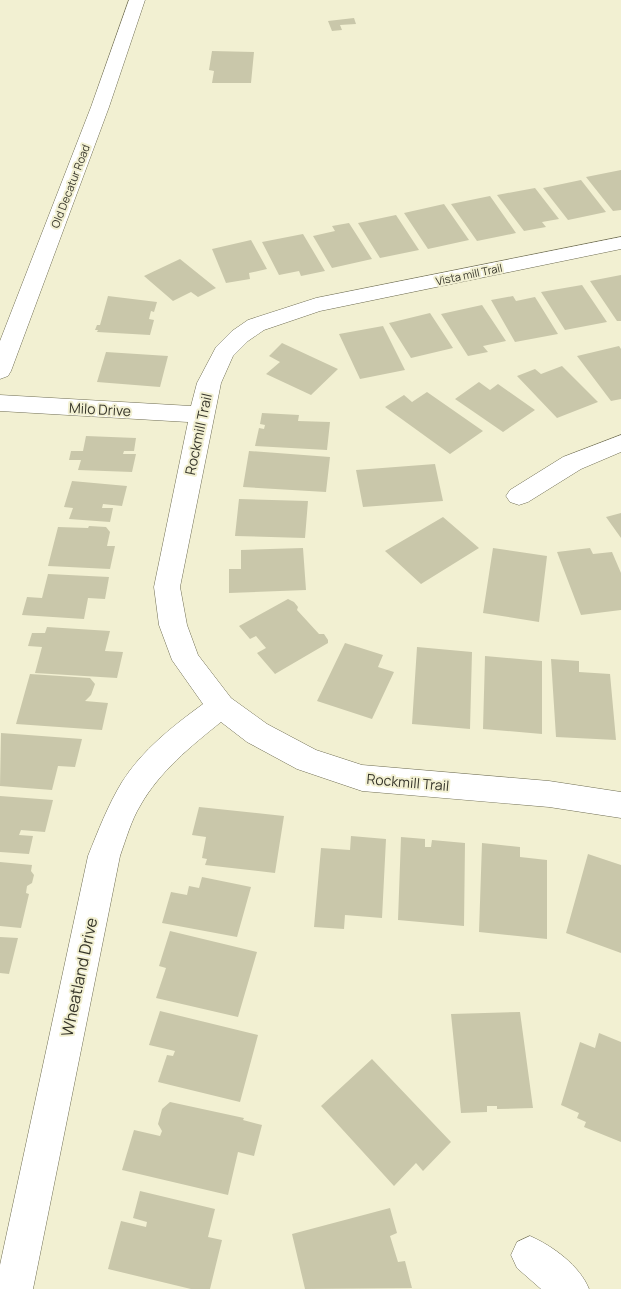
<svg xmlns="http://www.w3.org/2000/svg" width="621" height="1289" viewBox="0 0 621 1289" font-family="Manrope,sans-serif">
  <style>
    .building { fill: #c9c7aa }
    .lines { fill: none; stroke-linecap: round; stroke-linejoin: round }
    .minor-casing { stroke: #706e54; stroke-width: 1 }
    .tertiary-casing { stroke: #706e54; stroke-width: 1 }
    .minor { fill: #fff; fill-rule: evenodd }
    .tertiary { fill: #fff; fill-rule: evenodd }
    .labels { text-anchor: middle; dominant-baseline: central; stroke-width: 4; stroke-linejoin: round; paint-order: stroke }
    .far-street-label { font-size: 11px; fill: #36352a; stroke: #f2f0d2 }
    .street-label { font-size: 14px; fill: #36352a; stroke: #f2f0d2 }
    .near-street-label { font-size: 16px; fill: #36352a; stroke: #f2f0d2 }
  </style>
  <rect width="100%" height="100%" fill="#f2f0d2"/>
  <!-- building -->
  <path class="building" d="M354,18L356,24L340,25L342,30L332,31L328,21Z
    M212,51L254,52L251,83H212L214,71L209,70Z
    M621,170V210L613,211L586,177Z
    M581,180L606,212L568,220L543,188Z
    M535,188L559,219L542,222L546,227L524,231L497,195Z
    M490,196L516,233L477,241L451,204Z
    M444,204L469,240L428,249L404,213Z
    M396,215L419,250L380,258L358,223Z
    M349,223L372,259L332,268L313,236L335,231L332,226Z
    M303,234L325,271L301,276L299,271L279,275L262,242Z
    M251,240L267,269L249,273L250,279L226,283L212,249Z
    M180,259L216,288L198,297L191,292L173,301L144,276Z
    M621,275V321H617L590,281Z
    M582,285L607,322L565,330L541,292Z
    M108,296L157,302L154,312L151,311L149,319L154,320L150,335L97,332L98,330H95L97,325H100Z
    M513,296L516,301L535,297L558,334L515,342L491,300Z
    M482,305L506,341L483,346L488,352L468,356L441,314Z
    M430,313L453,348L411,358L389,323Z
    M383,326L405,370L360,379L339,334Z
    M282,343L338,369L311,395L266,374L280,362L269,356Z
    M619,346L621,349V399L611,401L577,356Z
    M106,352L168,356L160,387L97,382Z
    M562,366L598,402L557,418L517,376L535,369L541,374Z
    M479,382L490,390L498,384L535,410L503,432L455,399Z
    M427,392L483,431L450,454L385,407L404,395L412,402Z
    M262,413L299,415L298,421L330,422L327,450L255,446L259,428L264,429L265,425L260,424Z
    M86,436L136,438L134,451H124L123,454H136L132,472L78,470L81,460H69L71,451H83Z
    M249,451L330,457L326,492L243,487Z
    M435,464L443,501L363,507L356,470Z
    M72,481L127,486L122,506L103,504L102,508H113L110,522L69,519L73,508L64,507Z
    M239,499L308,501L305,538L235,536Z
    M621,513V538L606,517Z
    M443,517L479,548L421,584L385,551Z
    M89,526L106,527L110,532L107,546H115L110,569L48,566L58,527L88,528Z
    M303,548L306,590L229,593V569H241V550Z
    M493,548L547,556L539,622L483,613Z
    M590,548L593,554L612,552L621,573V610L581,615L557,552Z
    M48,574L109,577L105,599L88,598L84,619L22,615L27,597L42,598Z
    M288,599L294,602L298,607L297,610L319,634H324L328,640V643L275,674L257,653L266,648L256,636L250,639L239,626Z
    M47,627L110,631L105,651L123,652L117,678L35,673L42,647L28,646L32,633H45Z
    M345,643L383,655L378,667L394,672L372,719L317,701Z
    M417,647L472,652L470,729L412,724Z
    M485,656L542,661V734L483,729Z
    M551,659L579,661V672L610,674L616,740L556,737Z
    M30,674L90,678L95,684L91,695L85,701L108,703L102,730L16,724Z
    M1,733L82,739L75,767L58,766L52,790L0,786Z
    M0,796L53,800L45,832L21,830L19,835L33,836L29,854L0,852Z
    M199,807L284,816L275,873L205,865L207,859L202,858L206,837L192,835Z
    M351,836L386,839L382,918L345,915L344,929L314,927L321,848L350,850Z
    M401,837L425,839V847H431L432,840L465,843L464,926L398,920Z
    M482,843L520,847V857L547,860V939L479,932Z
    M588,854L621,865V953L566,933Z
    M0,862L32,865L31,871L34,875L32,883L27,886L26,893L29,894L21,928L0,926Z
    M202,877L251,887L237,937L162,923L171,892L187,895L189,886L199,888Z
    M170,931L257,952L238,1017L156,998L166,968L159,966Z
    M0,937L18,938L9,974L0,973Z
    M160,1011L258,1035L240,1102L158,1082L167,1055L173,1056L175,1051L149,1045Z
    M520,1012L533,1108L497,1109V1106H487V1112L461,1113L451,1014Z
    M599,1033L621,1042V1142L584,1127L586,1122L577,1118L579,1113L561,1105L580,1042L595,1048Z
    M372,1059L451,1142L423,1171L416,1163L394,1186L321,1106Z
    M170,1102L244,1118L243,1120L262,1125L254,1156L238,1152L228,1195L122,1170L134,1130L160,1136L162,1131L158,1124L162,1109Z
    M140,1191L215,1209L208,1237L222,1240L210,1289H191L108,1269L121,1221L146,1227L147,1222L133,1218Z
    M390,1208L397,1233L390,1236L398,1262L405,1261L412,1288L305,1289L292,1234Z"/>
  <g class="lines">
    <defs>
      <path id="minor" d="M621,237V249L320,311L264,330L248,341L233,356L221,383L180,587L187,625L198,655L231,698L267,724L316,750L362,765L549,781L621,792V818L549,807L362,791L297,769L247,742L221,722C191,746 159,772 140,806C131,821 126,839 120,856L33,1289H0V1265L88,856C98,831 108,805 122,782C142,750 173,726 203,704L172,660L159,625L154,587L188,422L0,411V395L191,406L197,383L216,347L232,331L248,320L316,298Z
        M621,435V452L581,469L528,502L519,505L510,502L506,496L510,490L563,457Z
        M530,1236C553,1246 580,1266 589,1289H541L517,1268L511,1255L517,1242Z"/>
      <path id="tertiary" d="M129,0H145L109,107L11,371L8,376L0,379V341L91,107Z"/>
    </defs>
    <!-- minor casing -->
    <use href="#minor" class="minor-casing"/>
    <!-- tertiary casing -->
    <use href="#tertiary" class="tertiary-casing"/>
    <!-- minor -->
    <use href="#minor" class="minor"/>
    <!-- tertiary -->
    <use href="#tertiary" class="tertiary"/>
  </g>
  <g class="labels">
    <!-- far-street labels -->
    <g class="far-street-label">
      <text transform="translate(70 186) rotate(-69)">Old Decatur Road</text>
      <text transform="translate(469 274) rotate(-12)">Vista mill Trail</text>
    </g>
    <!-- street labels -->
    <g class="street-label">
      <text transform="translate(100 409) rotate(3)">Milo Drive</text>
      <text transform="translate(198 434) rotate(-78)">Rockmill Trail</text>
      <text transform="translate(408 782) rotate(5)">Rockmill Trail</text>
    </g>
    <!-- near-street labels -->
    <g class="near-street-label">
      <text transform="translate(79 977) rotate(-78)">Wheatland Drive</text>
    </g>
  </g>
</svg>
